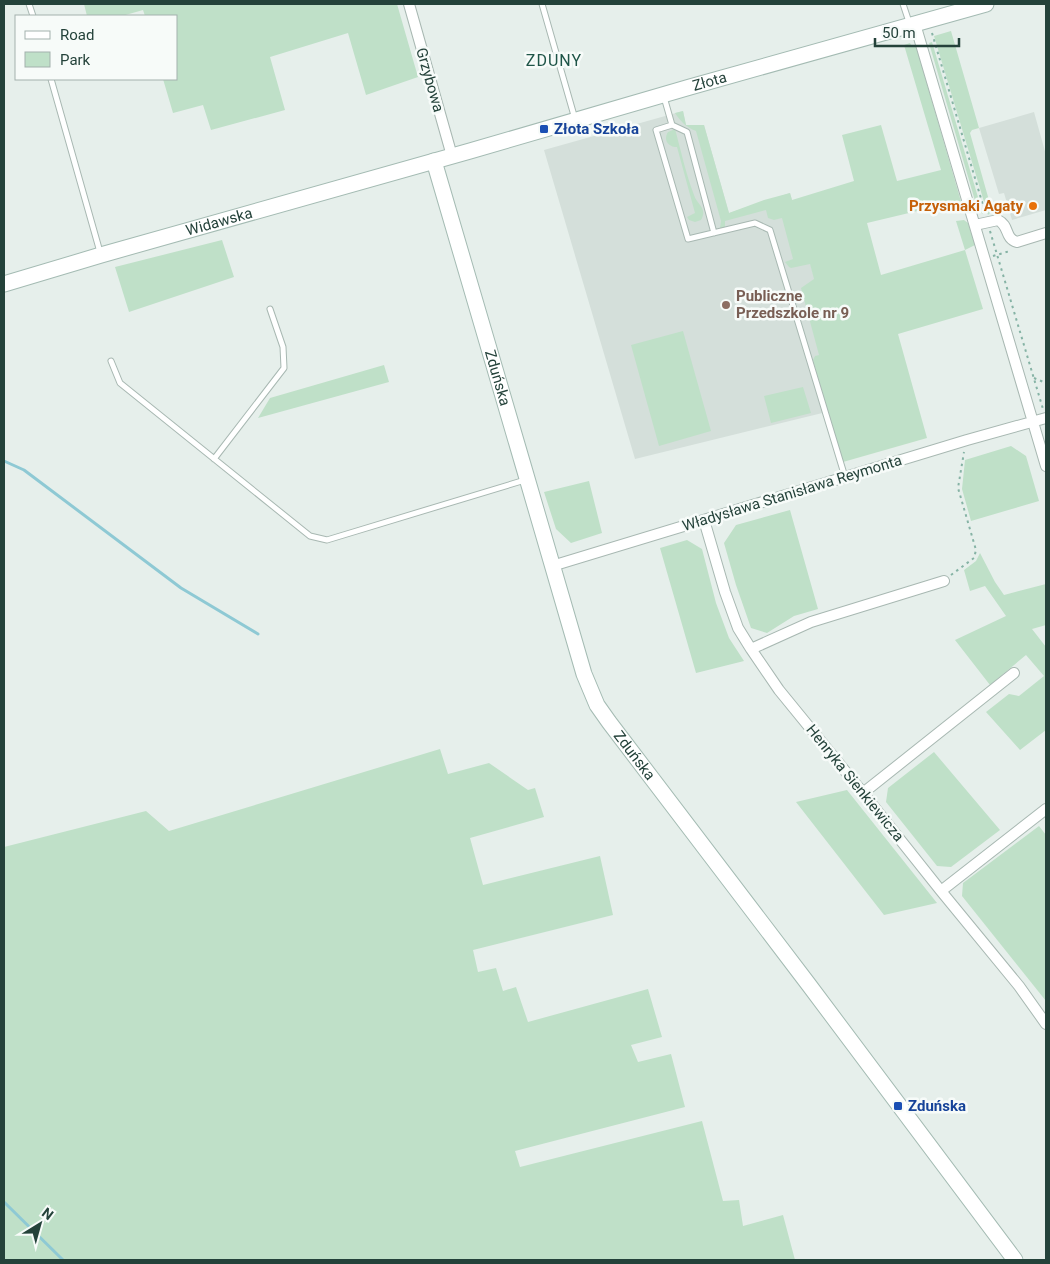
<svg xmlns="http://www.w3.org/2000/svg" width="1050" height="1264" viewBox="0 0 1050 1264" font-family="Roboto,sans-serif">
  <style>
    .built { fill: #d4dfda }
    .green { fill: #bfe0c8 }
    .lines { fill: none; stroke-linecap: round; stroke-linejoin: round }
    .stream { stroke: #8ec9d4; stroke-width: 3 }
    .lane-casing { stroke: #a8b8b2; stroke-width: 7 }
    .street-casing { stroke: #a8b8b2; stroke-width: 12 }
    .secondary-casing { stroke: #a4bbb3; stroke-width: 17 }
    .path { stroke: #86b3a5; stroke-width: 2; stroke-dasharray: 2.5 4; stroke-linecap: butt }
    .lane { stroke: #fff; stroke-width: 5 }
    .street { stroke: #fff; stroke-width: 10 }
    .secondary { stroke: #fff; stroke-width: 15 }
    .transit-dot { fill: #1a4fb4; stroke: #f7fbf9; stroke-width: 2 }
    .food-dot { fill: #e8710a; stroke: #f7fbf9; stroke-width: 2 }
    .education-dot { fill: #8d6e63; stroke: #f7fbf9; stroke-width: 2 }
    .labels { text-anchor: middle; dominant-baseline: central; stroke-width: 5; stroke-linejoin: round; paint-order: stroke }
    .street-label { font-size: 15px; fill: #24423a; stroke: #f7fbf9 }
    .transit-label { font-size: 15px; font-weight: bold; fill: #164399; stroke: #f7fbf9; text-anchor: start }
    .food-label { font-size: 15px; font-weight: bold; fill: #c56008; stroke: #f7fbf9; text-anchor: end }
    .education-label { font-size: 15px; font-weight: bold; fill: #785e54; stroke: #f7fbf9; text-anchor: start }
    .neighbourhood-label { font-size: 16px; letter-spacing: 1px; fill: #1f5548; stroke: #f7fbf9 }
  </style>
  <rect width="100%" height="100%" fill="#e6efeb"/>
  <!-- built -->
  <path class="built" d="M683,111L686,125H704L729,213L790,193L851,406L635,459L544,150Z
    M1034,112L1046,155V210L1012,220L1004,193L999,194L979,128Z"/>
  <!-- green -->
  <path class="green" d="M84,4H397L418,77L366,95L348,33L270,57L285,110L211,130L203,105L173,113L163,79H176V16H145L143,10L122,16H87Z
    M951,31L979,128L972,130L970,133L992,211L988,215L934,36Z
    M932,42L983,214L978,211L929,43Z
    M910,43L912,47L916,46L962,205L960,210L953,212L951,203L867,223L881,275L965,250L956,221L964,220L968,223L975,245L965,250L983,309L898,334L927,438L843,462L813,360L815,356L819,355L801,288L814,279L810,264L791,268L789,267L785,262L793,259L782,218L774,220L768,218L766,210L725,221V230L720,228L721,221L696,131C686,127 681,122 675,113L683,111L686,125H704L729,213L764,200L790,193L792,200L854,181L842,135L881,125L897,181L941,170L904,45Z
    M675,129C681,151 686,174 694,195C697,205 708,208 701,220L695,222L689,220L687,217L695,213L677,147C668,147 663,140 668,132Z
    M222,240L234,277L129,312L115,267Z
    M683,331L711,431L659,446L631,345Z
    M384,365L389,382L258,418L270,398Z
    M803,387L811,413L771,423L764,396Z
    M1011,446L1026,456L1039,501L971,521L962,489L965,460Z
    M589,481L602,533L571,543L556,529L544,492Z
    M790,510L818,609L794,616L767,633L751,628L736,585L724,543L736,525Z
    M687,540L702,549L716,603L729,638L744,661L696,673L660,548Z
    M980,553L995,582L1004,595L1046,584V625L1032,629L1046,647V730L1020,750L986,712L1009,694L1019,696L1044,676L1026,655L990,685L955,640L1006,616L985,586L970,591L964,570L976,561Z
    M440,749L448,774L489,763L528,790L535,788L544,817L470,838L483,885L600,856L613,915L473,950L478,972L496,968L503,991L516,987L528,1022L648,989L662,1037L631,1045L638,1062L671,1054L685,1107L515,1151L520,1167L702,1121L723,1201L739,1200L743,1226L783,1215L795,1260H4V847L146,811L169,831Z
    M934,752L1000,830L951,867L937,866L886,802L888,788Z
    M847,790L937,903L884,915L796,802Z
    M1039,826L1046,835V1001L962,896L963,883Z"/>
  <g class="lines">
    <!-- stream -->
    <path class="stream" d="M4,461L24,470L181,588L258,634
      M4,1202L63,1260"/>
    <defs>
      <path id="lane" d="M29,4L33,16
        M542,4L575,119
        M903,4L910,25
        M51,79L100,252
        M664,97L672,125
        M714,233L687,132L672,125L656,130L688,239L755,223L770,230L845,477
        M111,361L120,383L310,536L327,540L525,480
        M214,459L284,368L283,347L270,309"/>
      <path id="street" d="M409,4L452,156
        M915,24L1046,466
        M975,225L998,220C1010,226 1004,238 1017,242L1046,233
        M704,520L725,592L738,628L751,649L779,690L863,793L941,891L1019,986L1046,1024
        M552,566L967,440L1046,418
        M751,649L811,622L944,581
        M863,793L1014,673
        M941,891L1046,809"/>
      <g id="secondary">
        <path id="s1" d="M434,161L524,468L584,674L597,705L609,722L809,985L1015,1260"/>
        <path id="s2" d="M4,284L101,255L470,151L690,87L986,4"/>
      </g>
    </defs>
    <!-- lane casing -->
    <use href="#lane" class="lane-casing"/>
    <!-- street casing -->
    <use href="#street" class="street-casing"/>
    <!-- secondary casing -->
    <use href="#secondary" class="secondary-casing"/>
    <!-- path -->
    <path class="path" d="M932,33L985,212
      M990,231L1043,409
      M993,256L1010,251
      M1034,378L1046,383
      M951,575L974,558L976,550L958,488L964,452"/>
    <!-- lane -->
    <use href="#lane" class="lane"/>
    <!-- street -->
    <use href="#street" class="street"/>
    <!-- secondary -->
    <use href="#secondary" class="secondary"/>
  </g>
  <!-- markers -->
  <g class="transit-dot">
    <rect x="539" y="124" width="10" height="10" rx="2.5"/>
    <rect x="893" y="1101" width="10" height="10" rx="2.5"/>
  </g>
  <circle class="food-dot" cx="1033" cy="206" r="5"/>
  <circle class="education-dot" cx="726" cy="305" r="5"/>
  <g class="labels">
    <!-- street labels -->
    <g class="street-label">
      <text transform="translate(430 80) rotate(74)">Grzybowa</text>
      <text stroke="none"><textPath href="#s2" startOffset="734">Złota</textPath></text>
      <text stroke="none"><textPath href="#s2" startOffset="224">Widawska</textPath></text>
      <text stroke="none"><textPath href="#s1" startOffset="226">Zduńska</textPath></text>
      <text transform="translate(792 493) rotate(-17)">Władysława Stanisława Reymonta</text>
      <text stroke="none"><textPath href="#s1" startOffset="631">Zduńska</textPath></text>
      <text transform="translate(855 783) rotate(51)">Henryka Sienkiewicza</text>
    </g>
    <!-- transit labels -->
    <g class="transit-label">
      <text x="554" y="129">Złota Szkoła</text>
      <text x="908" y="1106">Zduńska</text>
    </g>
    <!-- food labels -->
    <g class="food-label">
      <text x="1023" y="206">Przysmaki Agaty</text>
    </g>
    <!-- education labels -->
    <g class="education-label">
      <text x="736" y="296">Publiczne<tspan x="736" dy="17">Przedszkole nr 9</tspan></text>
    </g>
    <!-- neighbourhood labels -->
    <g class="neighbourhood-label">
      <text x="554" y="60">ZDUNY</text>
    </g>
  </g>
  <!-- border -->
  <rect width="1050" height="1264" fill="none" stroke="#24423a" stroke-width="10"/>
  <!-- legend -->
  <rect x="15" y="15" width="162" height="65" fill="#f7fbf9" stroke="#a3b1ad"/>
  <rect x="25" y="31" width="25" height="8" fill="#ffffff" stroke="#a3b1ad"/>
  <text x="60" y="40" font-size="15" fill="#24423a">Road</text>
  <rect x="25" y="52" width="25" height="15" fill="#bfe0c8" stroke="#a3b1ad"/>
  <text x="60" y="65" font-size="15" fill="#24423a">Park</text>
  <!-- north arrow -->
  <g transform="translate(40 1224) rotate(37)" stroke="#f7fbf9" stroke-width="4" paint-order="stroke">
  <path d="M0-4L9 19L0 12L-9 19Z" fill="#24423a"/>
  <text y="-8" font-size="14" font-weight="bold" text-anchor="middle" fill="#24423a">N</text>
  </g>
  <!-- scale -->
  <path d="M875 38v8h84v-8" fill="none" stroke="#24423a" stroke-width="2.5"/>
  <text x="882" y="38" font-size="15" fill="#24423a" stroke="#f7fbf9" stroke-width="4" paint-order="stroke">50 m</text>
</svg>
